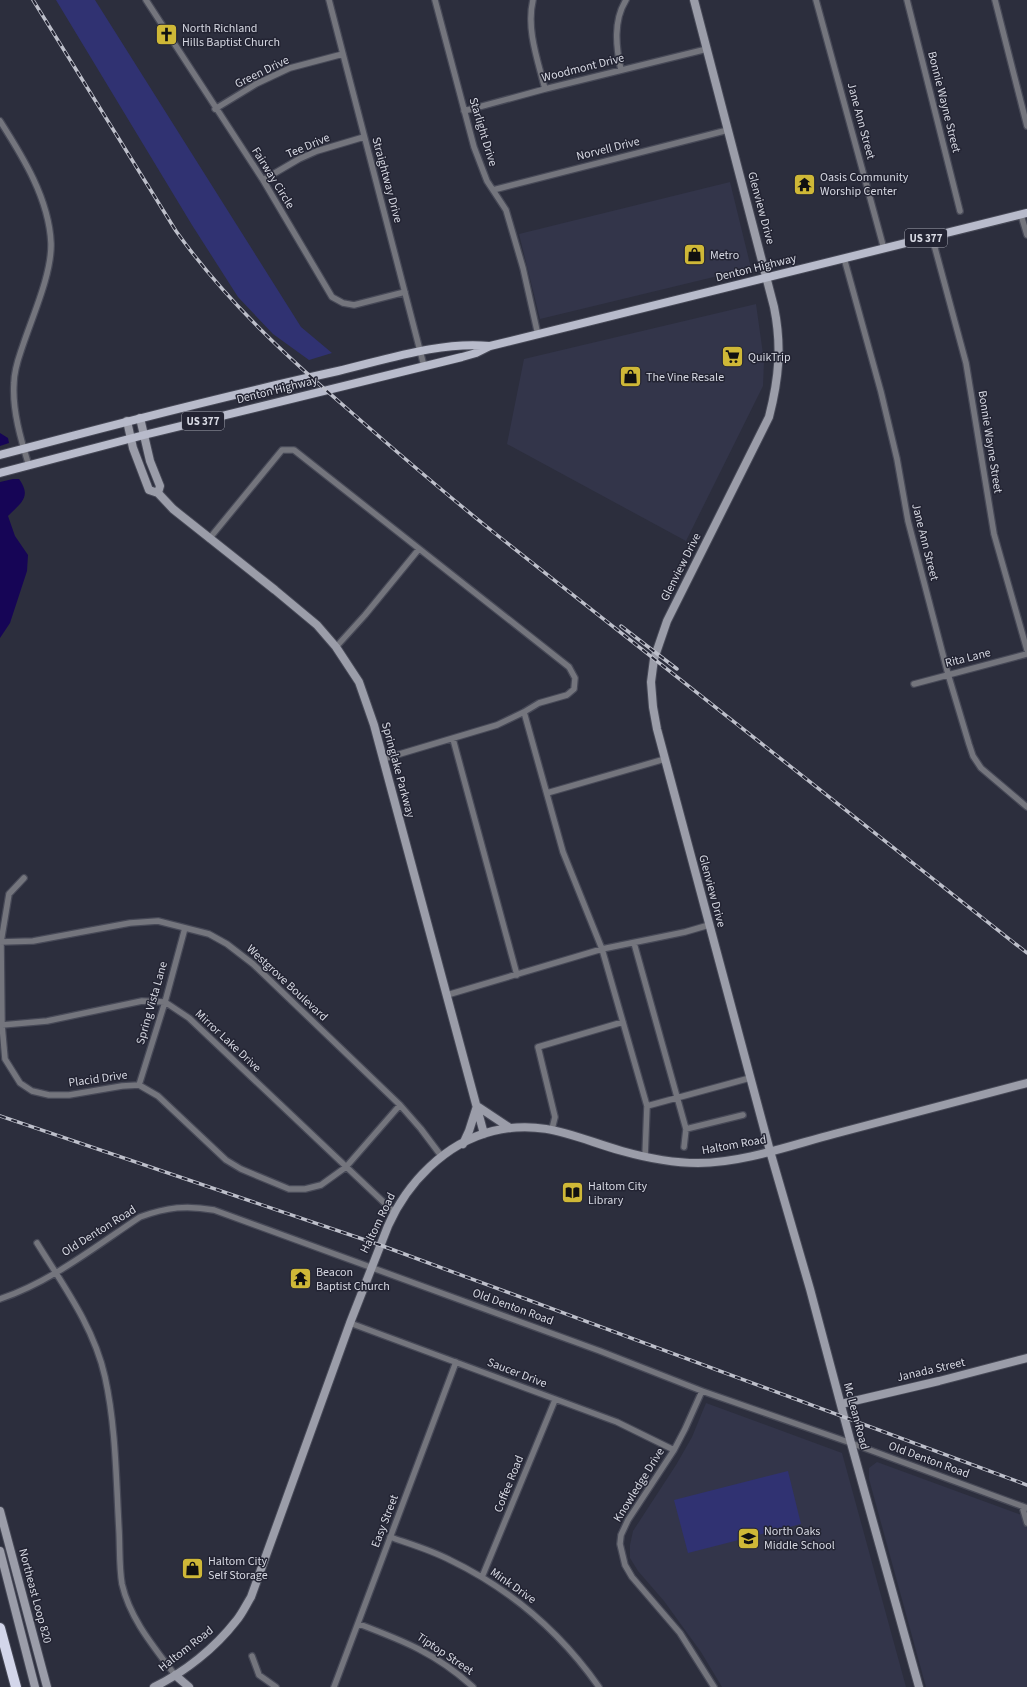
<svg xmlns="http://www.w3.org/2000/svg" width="1027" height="1687" viewBox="0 0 1027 1687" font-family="'Source Sans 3',sans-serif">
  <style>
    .built { fill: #33354a }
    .green { fill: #303272 }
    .water { fill: #160556 }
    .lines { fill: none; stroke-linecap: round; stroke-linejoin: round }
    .street-casing { stroke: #474957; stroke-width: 8 }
    .secondary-casing { stroke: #474957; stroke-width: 10 }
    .primary-casing { stroke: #474957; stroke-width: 10 }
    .highway-casing { stroke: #474957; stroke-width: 12 }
    .street { stroke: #74757d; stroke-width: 5.5 }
    .secondary { stroke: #9b9da9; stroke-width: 8 }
    .primary { stroke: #b8bbcb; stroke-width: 8 }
    .highway { stroke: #d3d6ea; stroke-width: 10 }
    .rail-casing { stroke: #bdbfca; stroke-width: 3.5 }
    .rail { stroke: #232433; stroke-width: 2; stroke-dasharray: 6; stroke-linecap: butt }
    .labels { text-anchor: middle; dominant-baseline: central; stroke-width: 3; stroke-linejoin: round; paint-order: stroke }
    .shield { fill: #232433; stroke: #a0a2ae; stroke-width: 1 }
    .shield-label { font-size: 11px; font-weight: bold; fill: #d6d8e2 }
    .poi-label { font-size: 12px; fill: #d6d8e2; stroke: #232433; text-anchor: start }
    .street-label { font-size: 12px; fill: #d6d8e2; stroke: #232433 }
  </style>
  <rect width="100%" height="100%" fill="#2c2e3d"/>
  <!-- built -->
  <path class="built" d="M730,182L751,268L540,319L519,234Z
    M756,304L764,361L763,386L686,541L507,444L524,359Z
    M706,1403L842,1453L906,1687H722L701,1652L664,1601L638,1571L630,1558V1545L633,1531L676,1465L692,1437Z
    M877,1462L1027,1517V1687H926L869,1479V1468Z"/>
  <!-- green -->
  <path class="green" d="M56,0H95L301,327L332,353L309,360L273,334L238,297L192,225Z
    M788,1471L801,1524L688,1553L674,1500Z"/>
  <!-- water -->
  <path class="water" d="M0,433L8,438L9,443L0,446Z
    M13,479H19C32,497 21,503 8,516L15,536L28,555L27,571L10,623L0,638V482Z"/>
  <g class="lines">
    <defs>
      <path id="street" d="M146,0L263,180L332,297L343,303L354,305L405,292
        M329,0L424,366
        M435,0L474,147L487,181L506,210L523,268L538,335
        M533,0C526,29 538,61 545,89
        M816,0L884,249
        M907,0L960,211
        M995,0L1027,126
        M621,70C616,47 613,21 626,0
        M215,109L256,84L290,68L343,54
        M464,111L545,89L707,49
        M0,121C23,157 49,199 51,243C52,273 33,315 23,345C19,357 14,369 14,383C12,410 21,440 29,466
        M263,180L299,159L317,151L364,137
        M493,190L728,130
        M1021,215L1027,235
        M932,237L966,363L994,534L1027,650
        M844,258L881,392L897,459L908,521L948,674L969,744L973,756L981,768L1027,807
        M209,539L282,450H294L569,667L575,678L574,689L567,695L539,703L524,712L563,852L602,949L647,1106L645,1157
        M336,647L365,615L419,549
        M914,684L1027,654
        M453,739L517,975
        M383,759L497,725L524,712
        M547,793L665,759
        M24,878L9,894L1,942L2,1025L5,1059L20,1083L32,1091L49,1095H69L122,1086L139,1085L158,1096L226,1160L241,1169L289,1189H305L321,1185L346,1167L400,1105
        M0,942L33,941L130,923L158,921L209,934L227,944L253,964L400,1105L421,1129L442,1157
        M634,943L686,1129L684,1147
        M447,995L602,949L685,932L709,925
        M2,1025L47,1021L142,1001L165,1002L189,1018L394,1212
        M139,1085L165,1002L185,928
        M647,1106L750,1078
        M552,1129L555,1117L538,1047L623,1022
        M686,1129L743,1115
        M37,1243C63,1285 94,1327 105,1377C116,1427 116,1478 119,1530C120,1548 119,1566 122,1584C130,1619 154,1647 175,1675
        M0,1299C51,1282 96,1246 140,1217C167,1207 187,1205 214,1210L600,1351L702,1391L851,1443L1027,1508
        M350,1323L617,1422L674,1450
        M702,1391L685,1429L674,1450L628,1520L621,1535L620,1544L625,1565L632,1577L680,1633L714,1687
        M1022,1506L1027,1523
        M390,1537C410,1544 431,1550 450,1560C510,1589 561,1633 599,1687
        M482,1577L555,1400
        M359,1624C404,1641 437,1654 473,1687
        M252,1656L259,1675L276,1687
        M334,1687L456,1362"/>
      <path id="secondary" d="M694,0L774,307C782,346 779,378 769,417L667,621L654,659L651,682L653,707L657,729L770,1151L810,1289L851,1443L919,1687
        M140,418L150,461L160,486L158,493
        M127,421L133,448L149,490L158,493L173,509L275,590L317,625L336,647L359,682L374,725L484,1134
        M477,1106L510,1128
        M463,1144L469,1131L477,1106
        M841,1404L939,1381L1027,1358
        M0,1511L47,1687
        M0,1551L35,1687
        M175,1675L189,1687
        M154,1687C185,1672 215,1648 236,1621C242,1614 246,1605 251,1597L350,1323L388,1226C407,1183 445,1143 493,1131C544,1119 576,1138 622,1151C647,1158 672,1163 698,1163C742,1163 792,1145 834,1134C899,1117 963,1100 1027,1083"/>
      <path id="primary" d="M0,455C112,425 224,396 338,371C385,360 441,341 489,346
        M0,473L144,435L462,357L476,353L490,346L1027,213"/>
      <path id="highway" d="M0,1628L16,1687"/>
    </defs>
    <!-- street casing -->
    <use href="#street" class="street-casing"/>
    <!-- secondary casing -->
    <use href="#secondary" class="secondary-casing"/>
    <!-- primary casing -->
    <use href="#primary" class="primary-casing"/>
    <!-- highway casing -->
    <use href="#highway" class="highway-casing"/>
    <!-- street -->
    <use href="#street" class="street"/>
    <!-- secondary -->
    <use href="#secondary" class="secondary"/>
    <!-- primary -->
    <use href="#primary" class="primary"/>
    <!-- highway -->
    <use href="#highway" class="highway"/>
    <defs>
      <path id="rail" d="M33,0L176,231C226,301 286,356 351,412C399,454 447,495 497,535L1027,953
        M621,626L677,669
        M0,1116L380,1245L1027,1485"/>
    </defs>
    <!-- rail casing -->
    <use href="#rail" class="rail-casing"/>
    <!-- rail -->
    <use href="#rail" class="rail"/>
  </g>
  <!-- icons -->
  <defs>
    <symbol id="church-square" viewBox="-11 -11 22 22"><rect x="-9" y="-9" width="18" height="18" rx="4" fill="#cfb837" stroke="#232433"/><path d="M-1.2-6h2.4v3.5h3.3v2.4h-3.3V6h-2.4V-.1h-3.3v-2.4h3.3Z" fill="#111"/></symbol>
    <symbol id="temple-square" viewBox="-11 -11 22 22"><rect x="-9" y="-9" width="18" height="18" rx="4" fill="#cfb837" stroke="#232433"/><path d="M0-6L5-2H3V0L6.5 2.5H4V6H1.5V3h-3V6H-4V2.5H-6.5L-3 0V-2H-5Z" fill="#111"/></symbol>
    <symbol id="shop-square" viewBox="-11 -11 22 22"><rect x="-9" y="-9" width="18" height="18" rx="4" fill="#cfb837" stroke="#232433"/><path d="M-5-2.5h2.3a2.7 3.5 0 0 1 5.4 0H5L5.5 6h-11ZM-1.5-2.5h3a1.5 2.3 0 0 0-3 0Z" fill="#111"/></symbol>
    <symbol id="supermarket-square" viewBox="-11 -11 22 22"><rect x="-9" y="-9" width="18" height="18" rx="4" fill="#cfb837" stroke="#232433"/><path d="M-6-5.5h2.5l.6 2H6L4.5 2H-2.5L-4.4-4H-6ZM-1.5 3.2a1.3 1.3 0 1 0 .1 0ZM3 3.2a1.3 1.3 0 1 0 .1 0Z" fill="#111"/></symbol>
    <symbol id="library-square" viewBox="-11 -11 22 22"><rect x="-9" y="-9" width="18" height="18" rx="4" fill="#cfb837" stroke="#232433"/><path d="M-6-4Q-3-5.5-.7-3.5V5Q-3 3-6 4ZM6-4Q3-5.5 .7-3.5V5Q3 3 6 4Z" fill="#111"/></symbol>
    <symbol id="school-square" viewBox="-11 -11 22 22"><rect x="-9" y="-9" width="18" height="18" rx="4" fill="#cfb837" stroke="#232433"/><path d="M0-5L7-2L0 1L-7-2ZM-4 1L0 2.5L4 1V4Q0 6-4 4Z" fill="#111"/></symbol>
  </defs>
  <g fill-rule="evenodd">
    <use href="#church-square" x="154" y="22" width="25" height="25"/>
    <use href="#temple-square" x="792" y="172" width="25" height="25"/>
    <use href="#shop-square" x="682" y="242" width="25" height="25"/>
    <use href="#supermarket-square" x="720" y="344" width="25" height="25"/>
    <use href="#shop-square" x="618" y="364" width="25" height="25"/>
    <use href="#library-square" x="560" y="1180" width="25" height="25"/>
    <use href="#temple-square" x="288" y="1266" width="25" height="25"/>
    <use href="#school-square" x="736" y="1526" width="25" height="25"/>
    <use href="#shop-square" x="180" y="1556" width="25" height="25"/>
  </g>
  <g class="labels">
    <!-- shield labels -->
    <g class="shield">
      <rect x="905" y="229" width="42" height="18" rx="3"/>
      <rect x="182" y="412" width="42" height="18" rx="3"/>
    </g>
    <g class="shield-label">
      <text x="926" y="238">US 377</text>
      <text x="203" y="421">US 377</text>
    </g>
    <!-- poi labels -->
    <g class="poi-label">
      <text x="182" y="28">North Richland<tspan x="182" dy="14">Hills Baptist Church</tspan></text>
      <text x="820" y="177">Oasis Community<tspan x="820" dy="14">Worship Center</tspan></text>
      <text x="710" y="255">Metro</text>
      <text x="748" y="357">QuikTrip</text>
      <text x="646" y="377">The Vine Resale</text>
      <text x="588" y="1186">Haltom City<tspan x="588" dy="14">Library</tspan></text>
      <text x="316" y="1272">Beacon<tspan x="316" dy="14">Baptist Church</tspan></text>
      <text x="764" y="1531">North Oaks<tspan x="764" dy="14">Middle School</tspan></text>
      <text x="208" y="1561">Haltom City<tspan x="208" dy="14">Self Storage</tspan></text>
    </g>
    <!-- street labels -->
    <g class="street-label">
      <text transform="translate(583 68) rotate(-14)">Woodmont Drive</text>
      <text transform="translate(262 72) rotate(-26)">Green Drive</text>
      <text transform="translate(944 102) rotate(76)">Bonnie Wayne Street</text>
      <text transform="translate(861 121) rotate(75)">Jane Ann Street</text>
      <text transform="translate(483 132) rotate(73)">Starlight Drive</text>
      <text transform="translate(308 146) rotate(-23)">Tee Drive</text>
      <text transform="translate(608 149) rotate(-14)">Norvell Drive</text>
      <text transform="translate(273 178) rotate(58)">Fairway Circle</text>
      <text transform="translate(387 180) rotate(75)">Straightway Drive</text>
      <text transform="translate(761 208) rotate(75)">Glenview Drive</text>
      <text transform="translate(756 268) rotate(-14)">Denton Highway</text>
      <text transform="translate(277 390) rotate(-14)">Denton Highway</text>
      <text transform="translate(990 442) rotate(81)">Bonnie Wayne Street</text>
      <text transform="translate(925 542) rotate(76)">Jane Ann Street</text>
      <text transform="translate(681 567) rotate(-63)">Glenview Drive</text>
      <text transform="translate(968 658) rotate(-14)">Rita Lane</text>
      <text transform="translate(398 770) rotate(75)">Springlake Parkway</text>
      <text transform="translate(712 891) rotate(75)">Glenview Drive</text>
      <text transform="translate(287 983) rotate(43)">Westgrove Boulevard</text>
      <text transform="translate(152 1003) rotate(-74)">Spring Vista Lane</text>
      <text transform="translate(228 1041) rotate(43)">Mirror Lake Drive</text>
      <text transform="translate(98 1079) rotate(-8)">Placid Drive</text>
      <text transform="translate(734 1145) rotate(-10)">Haltom Road</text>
      <text transform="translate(378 1223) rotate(-64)">Haltom Road</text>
      <text transform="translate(99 1231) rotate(-32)">Old Denton Road</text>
      <text transform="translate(513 1307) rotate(20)">Old Denton Road</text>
      <text transform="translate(931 1370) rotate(-13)">Janada Street</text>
      <text transform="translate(517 1373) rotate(21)">Saucer Drive</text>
      <text transform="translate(856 1416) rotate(75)">Mc Lean Road</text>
      <text transform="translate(929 1460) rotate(20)">Old Denton Road</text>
      <text transform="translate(509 1484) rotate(-68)">Coffee Road</text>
      <text transform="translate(639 1485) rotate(-58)">Knowledge Drive</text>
      <text transform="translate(385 1521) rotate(-69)">Easy Street</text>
      <text transform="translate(513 1586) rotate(35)">Mink Drive</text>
      <text transform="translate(35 1596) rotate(75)">Northeast Loop 820</text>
      <text transform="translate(186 1649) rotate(-38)">Haltom Road</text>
      <text transform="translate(445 1654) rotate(34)">Tiptop Street</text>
    </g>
  </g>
</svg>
